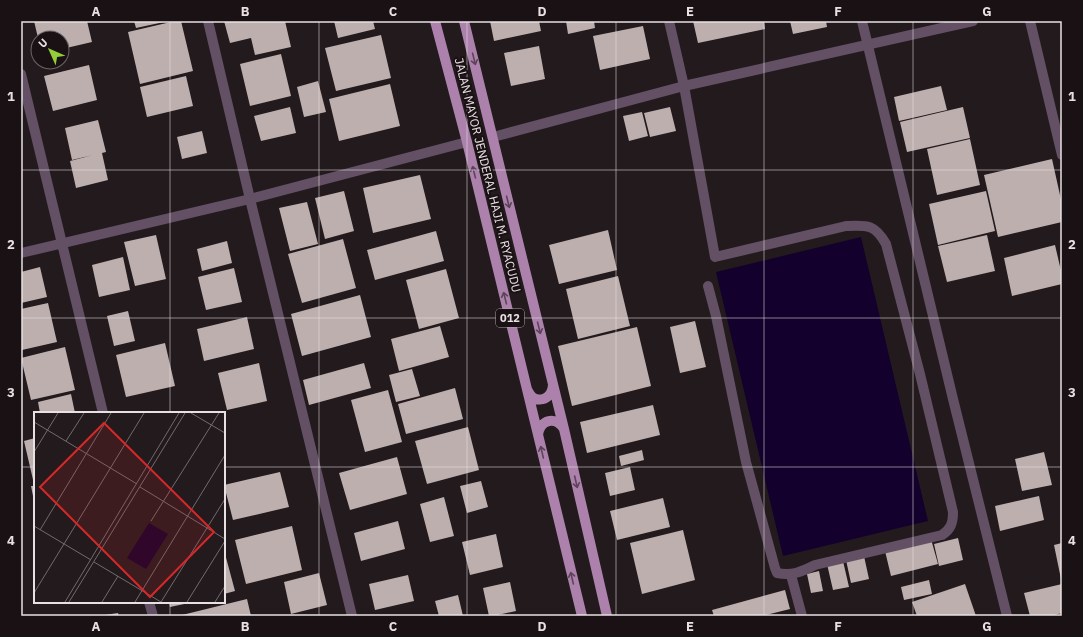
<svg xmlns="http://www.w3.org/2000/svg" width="1083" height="637" viewBox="0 0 1083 637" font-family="'IBM Plex Sans',sans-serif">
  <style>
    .water { fill: #14002c }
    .building { fill: #bdafae }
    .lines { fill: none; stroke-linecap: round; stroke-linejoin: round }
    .minor { stroke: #645064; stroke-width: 10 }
    .major { stroke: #ac82ac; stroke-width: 10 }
    .oneway { stroke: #5c4458 }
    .grid { fill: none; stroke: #e8e1e4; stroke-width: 1; stroke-opacity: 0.55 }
    .labels { text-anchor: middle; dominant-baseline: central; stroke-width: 4; stroke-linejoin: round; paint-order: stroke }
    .shield { fill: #1a1114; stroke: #aaa3a6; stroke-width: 1 }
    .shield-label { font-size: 11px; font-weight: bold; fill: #e8e1e4 }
    .street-label { font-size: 12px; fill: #e8e1e4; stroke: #1a1114 }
    .inset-road { fill: none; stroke: #726a6d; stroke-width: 1 }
    .view { fill: #d62828; fill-opacity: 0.15; stroke: #d62828; stroke-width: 2 }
    .inset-edge { fill: none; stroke: #e8e1e4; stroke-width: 2 }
    .neatline { fill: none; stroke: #e8e1e4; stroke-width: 1.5 }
    .grid-label { font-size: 13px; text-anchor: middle; font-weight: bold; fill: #e8e1e4 }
  </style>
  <rect width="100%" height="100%" fill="#231a1e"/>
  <!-- water -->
  <path class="water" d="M861,237L928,521L783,556L716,272Z"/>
  <!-- building -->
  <path class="building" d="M34,21H87L92,42L62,49V38H38Z
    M134,21H164V22L136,28Z
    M175,21H181L193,71L140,84L128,32Z
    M224,21H285L291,47L255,55L251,38L230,43Z
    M334,21H373L375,29L338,38Z
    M490,21H539L541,31L494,41Z
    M566,21H594L595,28L568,34Z
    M693,21H764L765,29L698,43Z
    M790,21H826L827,27L793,34Z
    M643,26L650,59L600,70L593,36Z
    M381,35L391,78L336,91L325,48Z
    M539,46L545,79L511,86L504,53Z
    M281,54L291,96L250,106L240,64Z
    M89,65L97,100L53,111L44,76Z
    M186,76L193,106L147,117L140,87Z
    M318,81L326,112L304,117L297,87Z
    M390,84L400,126L339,141L329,99Z
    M941,86L947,110L899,121L894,97Z
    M290,107L296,133L261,141L254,116Z
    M670,107L676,131L650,137L644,113Z
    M963,107L970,138L907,152L900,122Z
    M642,112L648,136L629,141L623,116Z
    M98,120L106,152L102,153L108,180L76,188L70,161L93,155L72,160L65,128Z
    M202,131L207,153L182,159L177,137Z
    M970,139L980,185L937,195L927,149Z
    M1052,159L1062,204V222L998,237L984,175Z
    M420,175L431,219L373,233L363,188Z
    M344,191L354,231L325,239L315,198Z
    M986,191L995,231L938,245L929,204Z
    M307,202L318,244L290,251L279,208Z
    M608,230L617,270L559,284L549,245Z
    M436,231L444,261L375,280L367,250Z
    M156,235L166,279L135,286L124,242Z
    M987,235L995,271L947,282L938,246Z
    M343,239L356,288L302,303L288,254Z
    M227,241L232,263L202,271L197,249Z
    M1055,245L1062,275V284L1012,296L1004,258Z
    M123,257L130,290L99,297L92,265Z
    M40,267L47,297L21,303V272Z
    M234,268L242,302L206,310L198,277Z
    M446,269L459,318L419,329L406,280Z
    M618,276L630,326L578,339L566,289Z
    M360,295L371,337L302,356L291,314Z
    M48,303L57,342L22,350L21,346V309Z
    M128,311L135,341L114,346L107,316Z
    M247,317L254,349L204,361L197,329Z
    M695,321L706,367L680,373L670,327Z
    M440,326L449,357L399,371L391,339Z
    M637,327L651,386L572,406L558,346Z
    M165,343L175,386L126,397L116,355Z
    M65,347L75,390L31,400L21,358Z
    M259,363L267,401L227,410L218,373Z
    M364,363L371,388L309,405L303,380Z
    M412,369L420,396L396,402L389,375Z
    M455,388L463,419L406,434L398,404Z
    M388,390L402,442L365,452L351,400Z
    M71,394L75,413H40L38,402Z
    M653,405L660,435L587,453L580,422Z
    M468,427L479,470L427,484L415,441Z
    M35,438V484H34L24,441Z
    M642,450L644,460L621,466L619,456Z
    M1044,452L1052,485L1022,491L1015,459Z
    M397,457L407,494L350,510L339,473Z
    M630,467L635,490L610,496L605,473Z
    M280,472L289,507L233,520L224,485Z
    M481,481L488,507L467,513L460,486Z
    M31,486H35V501H34Z
    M1039,496L1044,520L1000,531L995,506Z
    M444,497L454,536L430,542L420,504Z
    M663,498L670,527L617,540L610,511Z
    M398,521L405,549L361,561L354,533Z
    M292,526L302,570L246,584L235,540Z
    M683,530L695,580L642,594L630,543Z
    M496,534L503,567L470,575L462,542Z
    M958,538L963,560L939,566L934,544Z
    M931,539L938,564L891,576L885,551Z
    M1062,543V579H1061L1054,545Z
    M224,550L235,591L224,594Z
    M864,556L869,579L851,583L846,560Z
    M843,561L849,587L833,590L827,564Z
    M819,571L823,591L811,593L807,574Z
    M319,573L327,605L291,614L284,582Z
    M408,575L414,601L375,610L369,584Z
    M929,580L932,594L904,600L901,587Z
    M510,582L516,611L493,616H489L483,588Z
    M965,584L976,616H917L912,602Z
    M1062,584V613L1051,616H1030L1024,593Z
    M785,590L790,609L762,616H714L712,610Z
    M458,595L463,616H439L435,601Z
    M247,599L251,616H182V615Z
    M169,602H189V603L170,607Z
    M118,613L119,616H105V615Z"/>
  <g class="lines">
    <!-- minor -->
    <path class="minor" d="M208,21L250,199L352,616
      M669,21L684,86L715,257L846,226C867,225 875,224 886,244L920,374L953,512C953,523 951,529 942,535L815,565C801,572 792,576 777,573L775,568L746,462L716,316L708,286
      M862,21L953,399L1007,616
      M1030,21L1062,155
      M21,74L103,413
      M493,137L684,86L973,21
      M21,253L250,199L467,142
      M791,575L802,616
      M149,602L153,616"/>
    <!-- major -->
    <path class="major" d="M435,21L467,142L582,616
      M464,21L564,429L607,616
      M528,391C534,405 552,401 553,385
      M538,435C540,419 556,416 564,429"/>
  </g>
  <!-- one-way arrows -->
  <defs><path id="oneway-shaft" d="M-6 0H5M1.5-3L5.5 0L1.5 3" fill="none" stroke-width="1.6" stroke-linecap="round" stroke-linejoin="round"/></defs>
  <g class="oneway">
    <use href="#oneway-shaft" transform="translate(474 59) rotate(76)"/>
    <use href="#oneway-shaft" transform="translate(474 172) rotate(-104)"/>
    <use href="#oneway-shaft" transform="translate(508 202) rotate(76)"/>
    <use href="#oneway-shaft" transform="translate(505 298) rotate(-104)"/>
    <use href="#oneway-shaft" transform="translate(539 328) rotate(76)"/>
    <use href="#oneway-shaft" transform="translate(542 452) rotate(-103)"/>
    <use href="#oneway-shaft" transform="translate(576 482) rotate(77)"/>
    <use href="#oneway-shaft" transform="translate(572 578) rotate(-103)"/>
  </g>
  <!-- grid -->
  <path class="grid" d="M170,21V413M319,21V616M467,21V616M616,21V616M764,21V616M913,21V616M21,170H1062M21,318H1062M21,467H35M224,467H1062M170,602V616"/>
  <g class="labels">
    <!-- shield labels -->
    <rect class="shield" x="496" y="309" width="28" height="18" rx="3"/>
    <g class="shield-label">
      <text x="510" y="318">012</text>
    </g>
    <!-- street labels -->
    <g class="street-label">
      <text transform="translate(488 175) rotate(76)">JALAN MAYOR JENDERAL HAJI M. RYACUDU</text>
    </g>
  </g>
  <!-- overview -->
  <g transform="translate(34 412)">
    <rect width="191" height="191" fill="#231a1e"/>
    <path d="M115,111L134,122L112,157L93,146Z" fill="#14002c"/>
    <path class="inset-road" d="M157,1L191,21M0,10L103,72M32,29L50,1M0,40L24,1M106,75L191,127M117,109L185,1M0,114L57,148M6,118L77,1M60,150L127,190M0,181L110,1M31,190L145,1M35,190L151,1M68,190L84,164M101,190L191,43M127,190L191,87M153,190L191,129M181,190L191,174"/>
    <path class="view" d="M70,11L180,120L116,185L6,75Z"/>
    <rect width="191" height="191" class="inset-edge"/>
  </g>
  <!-- border -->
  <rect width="1083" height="637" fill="none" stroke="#1a1114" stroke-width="44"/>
  <!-- north arrow -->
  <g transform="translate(50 50) rotate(315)"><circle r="19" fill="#1a1114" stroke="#6c6467"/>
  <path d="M0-3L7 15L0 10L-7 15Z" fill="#95cc3a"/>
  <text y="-6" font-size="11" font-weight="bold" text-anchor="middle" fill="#e8e1e4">U</text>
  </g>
  <rect x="22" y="22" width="1039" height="593" class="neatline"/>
  <g class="grid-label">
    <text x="96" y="16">A</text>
    <text x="245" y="16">B</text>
    <text x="393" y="16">C</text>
    <text x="542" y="16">D</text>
    <text x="690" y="16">E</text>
    <text x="838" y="16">F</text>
    <text x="987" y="16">G</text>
    <text x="11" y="101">1</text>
    <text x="1072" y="101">1</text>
    <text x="11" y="249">2</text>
    <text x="1072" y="249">2</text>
    <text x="11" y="397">3</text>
    <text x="1072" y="397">3</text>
    <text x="11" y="545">4</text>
    <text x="1072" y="545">4</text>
    <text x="96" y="631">A</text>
    <text x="245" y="631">B</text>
    <text x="393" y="631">C</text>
    <text x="542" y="631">D</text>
    <text x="690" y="631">E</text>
    <text x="838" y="631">F</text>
    <text x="987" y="631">G</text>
  </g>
</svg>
